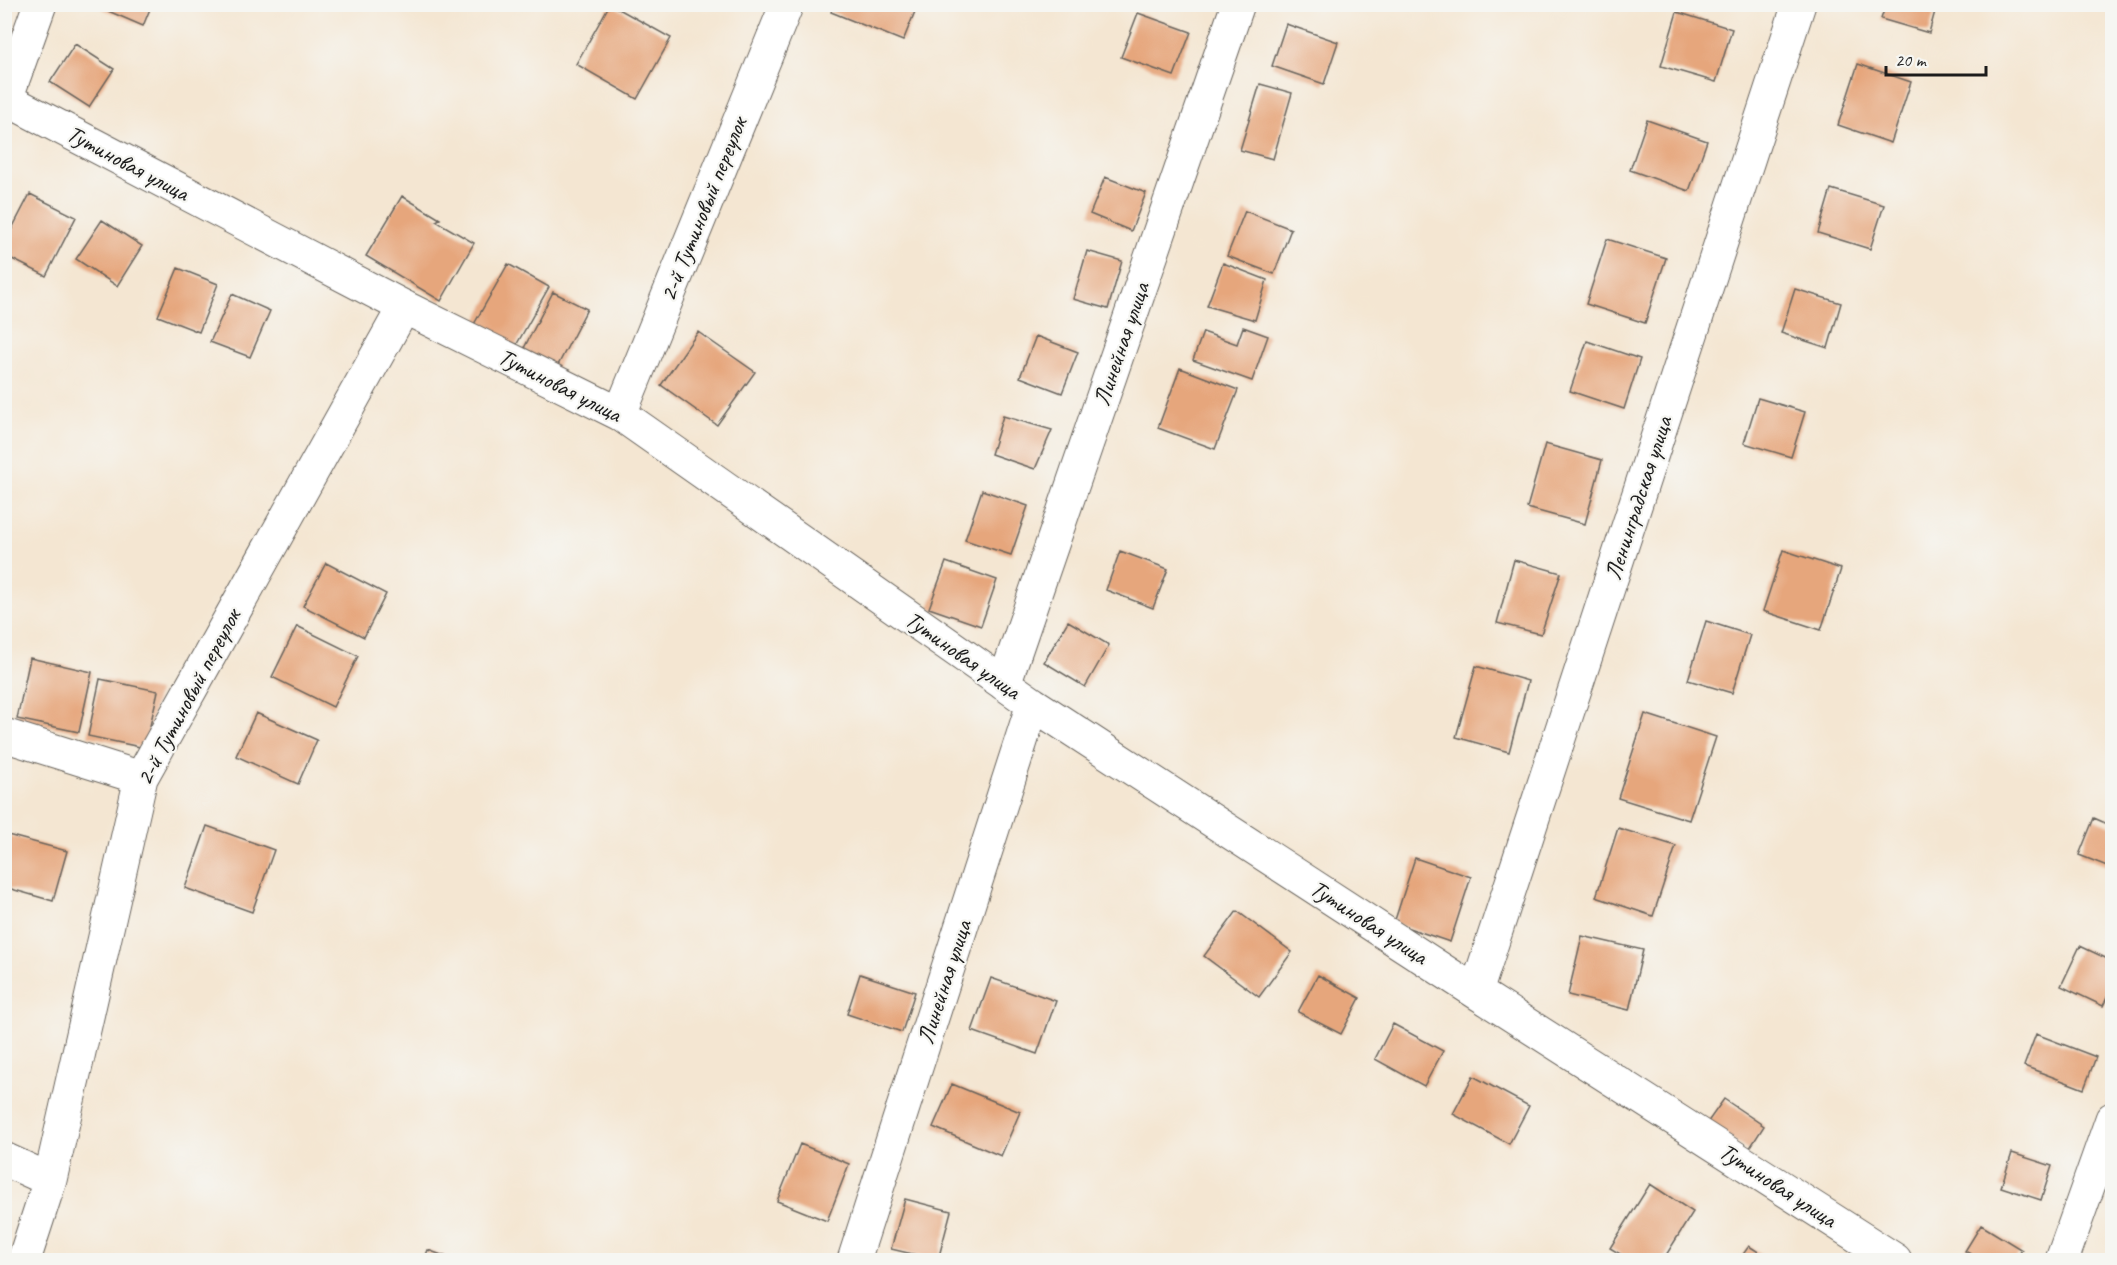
<svg xmlns="http://www.w3.org/2000/svg" width="2117" height="1265" viewBox="0 0 2117 1265" font-family="Caveat,sans-serif">
  <style>
    .building { fill: #e6a67c }
    .lines { fill: none; stroke-linecap: round; stroke-linejoin: round }
    .minor-casing { stroke: #68635c; stroke-width: 35 }
    .minor { stroke: #fff; stroke-width: 33 }
    .labels { text-anchor: middle; dominant-baseline: central; stroke-width: 4.5; stroke-linejoin: round; paint-order: stroke }
    .street-label { font-size: 24px; fill: #1c1c1c; stroke: #f6f6f2 }
  </style>
  <rect width="100%" height="100%" fill="#f6f6f2"/>
  <filter id="ink" filterUnits="userSpaceOnUse"><feTurbulence type="fractalNoise" baseFrequency=".0167" numOctaves="2"/><feDisplacementMap in="SourceGraphic" scale="12" xChannelSelector="R" yChannelSelector="G"/><feConvolveMatrix kernelMatrix="1 2 1 2 8 2 1 2 1" color-interpolation-filters="sRGB"/></filter>
  <filter id="wash" filterUnits="userSpaceOnUse"><feTurbulence type="fractalNoise" baseFrequency=".008" numOctaves="4" result="noise"/><feDisplacementMap in="SourceGraphic" scale="24" xChannelSelector="R" yChannelSelector="G"/><feGaussianBlur stdDeviation="1.35" result="paint"/><feColorMatrix in="noise" values="0 0 0 0 0 0 0 0 0 0 0 0 0 0 0 0 0 1.4 0 .05"/><feComposite in="paint" operator="in"/></filter>
  <g filter="url(#wash)">
    <rect width="100%" height="100%" fill="#f4e6d2"/>
    <g id="blocks">
      <!-- building -->
      <path class="building" d="M92,4H152L143,26Z
        M450,4H470L465,13Z
        M610,4L671,38L637,99L576,64Z
        M834,4H918L903,41L831,12Z
        M1886,4H1937L1929,33L1881,19Z
        M1677,12L1732,29L1716,82L1661,66Z
        M1138,13L1191,32L1174,76L1121,57Z
        M1286,24L1338,42L1324,84L1272,66Z
        M75,44L114,69L89,107L50,82Z
        M1858,64L1911,82L1891,143L1838,125Z
        M1260,84L1292,93L1273,159L1240,150Z
        M1647,120L1707,141L1689,191L1630,170Z
        M1105,177L1146,193L1131,231L1090,214Z
        M1831,189L1884,205L1870,249L1818,233Z
        M30,194L76,217L46,276L4,255V244Z
        M402,196L440,219L436,221L474,243L441,301L366,256Z
        M1245,211L1291,229L1274,274L1227,256Z
        M102,220L142,246L117,286L76,259Z
        M1607,239L1666,258L1645,323L1586,304Z
        M1087,251L1122,261L1108,309L1073,299Z
        M1223,263L1267,280L1255,320L1207,306Z
        M508,264L549,287L514,349L473,326Z
        M178,268L218,284L199,332L158,316Z
        M1795,289L1841,303L1828,348L1781,333Z
        M553,292L587,309L556,369L522,352Z
        M232,294L270,311L250,357L210,342Z
        M1243,327L1268,336L1252,381L1193,360L1203,332L1237,344Z
        M698,332L755,372L717,425L661,385Z
        M1036,336L1078,352L1062,393L1020,377Z
        M1587,341L1640,359L1624,409L1570,391Z
        M1180,368L1238,390L1215,449L1158,428Z
        M1758,398L1805,412L1791,457L1744,443Z
        M1003,416L1052,430L1035,469L991,454Z
        M1545,444L1602,460L1585,524L1527,508Z
        M982,490L1028,506L1011,555L965,540Z
        M1783,550L1841,569L1821,630L1763,611Z
        M1120,551L1168,569L1153,608L1106,590Z
        M1514,560L1561,573L1541,634L1497,623Z
        M946,562L997,580L981,626L929,608Z
        M326,563L386,594L364,637L303,606Z
        M1068,621L1109,645L1085,687L1044,662Z
        M1706,621L1750,635L1732,693L1688,680Z
        M297,626L358,656L333,707L272,677Z
        M30,658L92,672L79,732L17,719Z
        M1476,666L1528,681L1509,752L1456,737Z
        M100,679L158,691L145,748L88,736Z
        M256,713L317,740L298,784L236,756Z
        M1645,714L1716,737L1689,820L1618,798Z
        M2094,818L2112,826V868L2079,855Z
        M207,826L274,850L252,912L185,888Z
        M1618,828L1676,846L1653,916L1596,897Z
        M4,834L67,851L53,901L4,887Z
        M1415,858L1471,877L1450,942L1394,923Z
        M1237,911L1292,952L1259,997L1204,956Z
        M1582,936L1643,950L1629,1010L1568,995Z
        M2080,946L2112,961V987L2103,1006L2061,986Z
        M860,974L915,992L902,1032L847,1014Z
        M1318,975L1360,998L1341,1034L1298,1012Z
        M991,978L1056,1001L1037,1054L972,1031Z
        M1393,1024L1443,1051L1424,1086L1375,1059Z
        M2036,1034L2096,1057L2084,1089L2024,1066Z
        M1473,1076L1529,1106L1509,1144L1453,1114Z
        M952,1084L1020,1112L1001,1156L933,1127Z
        M1724,1099L1764,1126L1748,1151L1707,1123Z
        M800,1144L849,1164L827,1221L777,1201Z
        M2012,1153L2052,1166L2041,1200L2001,1187Z
        M1650,1184L1693,1212L1663,1260H1630L1610,1248Z
        M905,1199L951,1211L938,1260L891,1249Z
        M1981,1225L2022,1250L2015,1260H1981L1965,1251Z
        M1749,1246L1771,1260H1739Z
        M428,1250L455,1260H424Z"/>
    </g>
  </g>
  <g filter="url(#ink)">
    <use href="#blocks" fill-opacity="0" stroke="#68635c" stroke-width="1.5"/>
    <g class="lines">
      <defs>
        <path id="minor" d="M4,98L404,307L620,414L1033,704L1476,992L1895,1260
          M6,99L40,4
          M620,414L787,4
          M1004,684L1238,4
          M4,735L141,778
          M1476,992L1799,4
          M4,1159L50,1180
          M24,1260L50,1180L141,778L404,307
          M854,1260L1033,704
          M2062,1260L2112,1119"/>
      </defs>
      <!-- minor casing -->
      <use href="#minor" class="minor-casing"/>
      <!-- minor -->
      <use href="#minor" class="minor"/>
    </g>
  </g>
  <g class="labels">
    <!-- street labels -->
    <g class="street-label">
      <text transform="translate(128 163) rotate(28)">Тутиновая улица</text>
      <text transform="translate(703 209) rotate(-68)">2-й Тутиновый переулок</text>
      <text transform="translate(1121 344) rotate(-71)">Линейная улица</text>
      <text transform="translate(560 385) rotate(27)">Тутиновая улица</text>
      <text transform="translate(1638 498) rotate(-72)">Ленинградская улица</text>
      <text transform="translate(963 655) rotate(35)">Тутиновая улица</text>
      <text transform="translate(188 697) rotate(-62)">2-й Тутиновый переулок</text>
      <text transform="translate(1369 922) rotate(33)">Тутиновая улица</text>
      <text transform="translate(944 982) rotate(-72)">Линейная улица</text>
      <text transform="translate(1778 1185) rotate(33)">Тутиновая улица</text>
    </g>
  </g>
  <!-- margin -->
  <rect width="2117" height="1265" fill="none" stroke="#f6f6f2" stroke-width="24"/>
  <!-- scale -->
  <path d="M1886 66v9h100v-9" fill="none" stroke="#1c1c1c" stroke-width="3"/>
  <text x="1895" y="66" font-size="18" fill="#1c1c1c" stroke="#f6f6f2" stroke-width="4.5" paint-order="stroke">20 m</text>
</svg>
